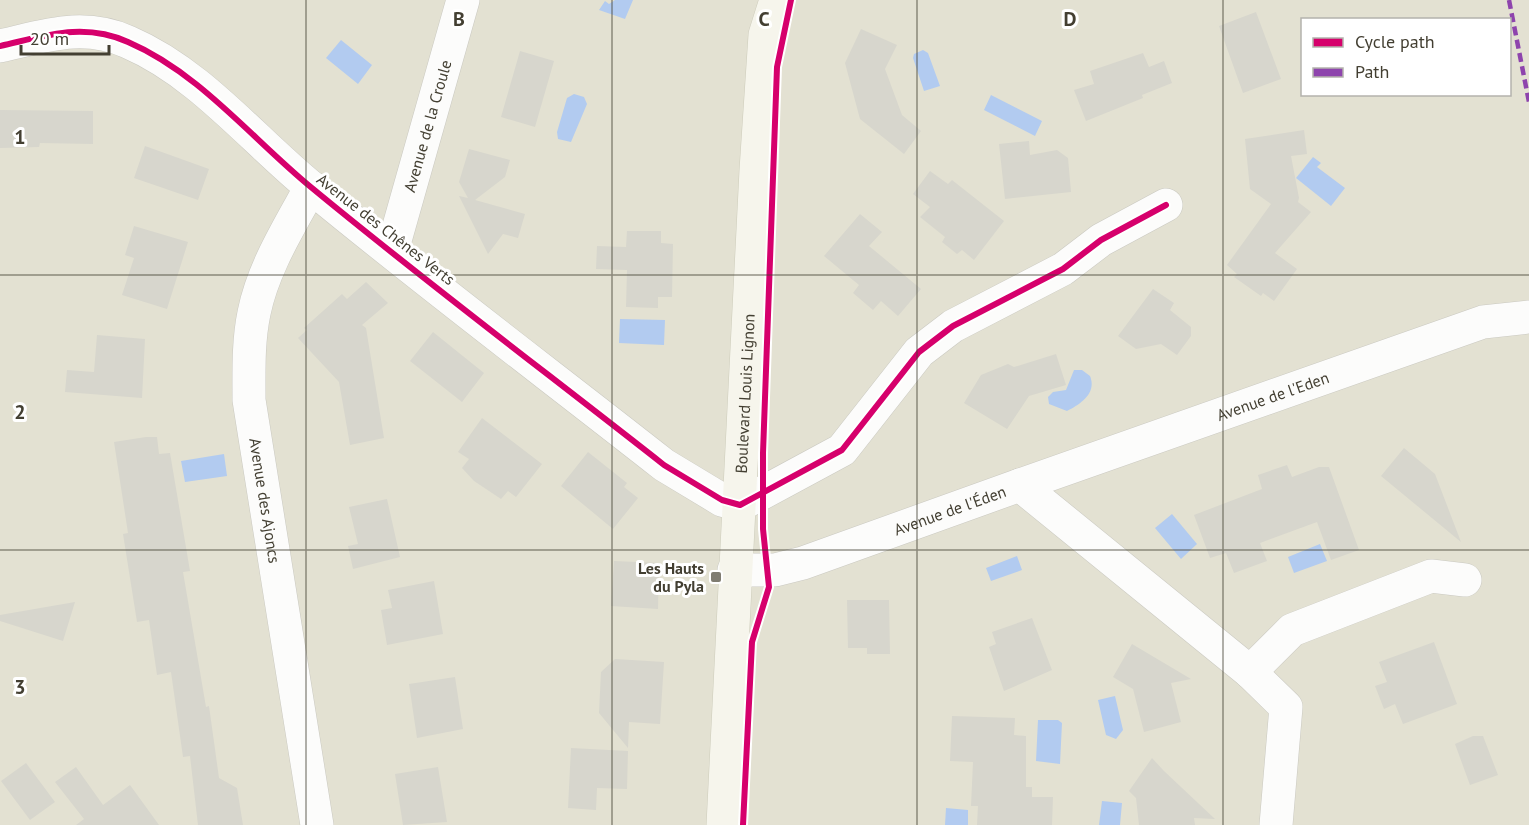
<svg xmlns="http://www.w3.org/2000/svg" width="1529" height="825" viewBox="0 0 1529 825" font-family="'PT Sans',sans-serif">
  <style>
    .residential { fill: #e3e1d2; fill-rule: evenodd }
    .water { fill: #b2cbf0 }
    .building { fill: #d7d6cd }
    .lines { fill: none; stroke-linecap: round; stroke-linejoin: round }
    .street-casing { stroke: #cac9c1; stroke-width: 34 }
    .secondary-casing { stroke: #cdccbb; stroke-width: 34 }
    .street { stroke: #fcfcfb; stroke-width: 33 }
    .secondary { stroke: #f6f5ec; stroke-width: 33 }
    .quiet { stroke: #8e44ad; stroke-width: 4.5; stroke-dasharray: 9 4.5; stroke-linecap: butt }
    .cycleway-casing { stroke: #fff; stroke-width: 10 }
    .cycleway { stroke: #d6006c; stroke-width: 6 }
    .grid { fill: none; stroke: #433f32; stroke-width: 1.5; stroke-opacity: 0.55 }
    .poi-dot { fill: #7f7c71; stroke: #fff; stroke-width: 2 }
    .labels { text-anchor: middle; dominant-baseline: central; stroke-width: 6; stroke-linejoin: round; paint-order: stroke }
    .street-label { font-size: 16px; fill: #433f32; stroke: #fff }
    .poi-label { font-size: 16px; font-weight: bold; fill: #433f32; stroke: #fff; text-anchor: end }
    .grid-label { font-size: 20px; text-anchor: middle; font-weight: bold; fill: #433f32; stroke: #fff; stroke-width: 6; stroke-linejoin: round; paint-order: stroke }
  </style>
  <rect width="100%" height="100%" fill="#eeede5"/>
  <!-- residential -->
  <path class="residential" d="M0,0H1529V825H0ZM1302,20H1510V94H1302Z"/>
  <!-- water -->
  <path class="water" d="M615,0H633L625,19L599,10L605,1L609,4Z
    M341,40L372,65L358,84L326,58Z
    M923,50L928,53L940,86L924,91L913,58L914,54Z
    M574,94L584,97L587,104L571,142L558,139L557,132L567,98Z
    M991,95L1042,121L1035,136L984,110Z
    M1313,157L1321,163L1317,167L1345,188L1331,206L1296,178Z
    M620,319L665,320L664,345L619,343Z
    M1074,370H1082L1090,376C1097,393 1081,404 1067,411L1049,404L1048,397L1053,392L1066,390Z
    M224,454L227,476L185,482L181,461Z
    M1172,514L1197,544L1181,559L1155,528Z
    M1320,544L1327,561L1294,573L1288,557Z
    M1017,556L1022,570L991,581L986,568Z
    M1115,696L1123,730L1116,739L1106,735L1098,700Z
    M1038,720H1058L1062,723L1060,764L1036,761Z
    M1102,801L1122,803L1120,825H1099Z
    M946,808L968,810V825H945Z"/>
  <!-- building -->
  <path class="building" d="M1256,12L1281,79L1243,93L1219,26Z
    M861,29L897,45L885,69L902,115L921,131L904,154L860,119L845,63Z
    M520,51L554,61L535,127L501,117Z
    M1143,53L1149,67L1164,61L1172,83L1142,95L1143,98L1086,121L1074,90L1094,84L1090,71Z
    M0,110L93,111V144L40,143L39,147L0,148Z
    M1304,130L1307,154L1291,156L1299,198L1298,202L1311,212L1275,253L1297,269L1274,301L1263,293L1261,296L1234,277L1237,274L1227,265L1271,204L1250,189L1245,139Z
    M1029,141L1030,155L1057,150L1068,158L1071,192L1005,199L999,144Z
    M145,146L209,169L198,200L134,178Z
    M469,149L510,160L505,177L475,200L525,214L518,238L503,234L488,254L459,196L468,198L459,182Z
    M930,171L948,184L952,180L1004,221L974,260L962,250L957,254L942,242L945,237L920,217L930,207L913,194Z
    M860,214L882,232L869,246L921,289L898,316L881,301L873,310L853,293L859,285L824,256Z
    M134,226L188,242L167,309L122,295L134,258L125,255Z
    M627,231H661V243L673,244L672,297H658V308L626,307L627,270L596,269L597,246L626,247Z
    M366,282L388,303L362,325L366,328L384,438L350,445L339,382L298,338L307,330L304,328L342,294L347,299Z
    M1153,289L1174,303L1170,310L1191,327V336L1177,355L1161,344L1136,349L1118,336Z
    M433,332L484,373L462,402L410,361Z
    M97,335L145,339L142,398L65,392L67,370L94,372Z
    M1056,354L1066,385L1029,396L1007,429L964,403L981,375L1008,364L1014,367Z
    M482,418L542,464L516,497L508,491L501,499L474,481L462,468L469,459L458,452Z
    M146,437H157L159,454L170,453L190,571L183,572L206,707L209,706L219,778L237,788L243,825H198L190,756L183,757L171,672L157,675L149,620L137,622L123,534L128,533L114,442Z
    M1404,448L1435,474L1461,542L1381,476Z
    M588,452L627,483L624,487L638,498L613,529L561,486Z
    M1287,465L1292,477L1319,467H1329L1359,550L1331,560L1317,522L1260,543L1267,561L1234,573L1226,553L1210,558L1194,515L1262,489L1258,475Z
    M387,499L400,557L353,569L348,546L358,544L349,507Z
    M614,561L659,563L658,609L611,606Z
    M434,581L443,634L387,645L381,610L392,608L388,590Z
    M847,600H889L890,654H867V648H848Z
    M75,602L63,641L0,621V615Z
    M1032,618L1052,670L1004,691L989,647L996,644L992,632Z
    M1434,642L1457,704L1403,724L1395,704L1384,709L1375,686L1387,682L1379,662Z
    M1132,644L1191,679L1171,683L1181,722L1144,732L1133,689L1113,677Z
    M615,659L664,662L660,724L629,722L628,748L599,713L601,672Z
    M455,677L463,729L417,738L409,684Z
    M952,716L1015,718L1014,735L1026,736V787H1032V797H1053L1052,825H977L978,806H971L973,762L950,761Z
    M1473,736H1483L1498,775L1470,785L1455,744Z
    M571,748L628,751L627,789L597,788L596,810L568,808Z
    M1152,758L1164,771L1215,819L1194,818L1195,825H1139L1136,798L1129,791Z
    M26,763L55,802L30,820L1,781Z
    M76,767L103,805L130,785L159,825H76L84,819L55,782Z
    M438,767L447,822L403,825L395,774Z"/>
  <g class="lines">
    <defs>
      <g id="street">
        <path d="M0,46C45,36 83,22 128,42C200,73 252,139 312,188C427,283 547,373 664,465L722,500L740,505L842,450L919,352L953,326L1063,269L1101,240L1166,205"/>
        <path id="s1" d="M311,187C289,227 263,268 254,313C248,342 249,371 249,400L317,825"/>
        <path id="s2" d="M392,251L463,0"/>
        <path id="s3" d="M1020,485L1483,322L1529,317"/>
        <path id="s4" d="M734,570H775L803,563L1020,485L1250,672L1286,707L1276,825"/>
        <path d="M1250,672L1292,630L1431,576L1465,580"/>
      </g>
      <g id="secondary">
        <path id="s5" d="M723,825L756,170L765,35L776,0"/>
      </g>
    </defs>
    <!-- street casing -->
    <use href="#street" class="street-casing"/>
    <!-- secondary casing -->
    <use href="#secondary" class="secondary-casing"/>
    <!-- street -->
    <use href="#street" class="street"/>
    <!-- secondary -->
    <use href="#secondary" class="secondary"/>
    <!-- quiet -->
    <path class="quiet" d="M1509,0L1529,102"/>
    <defs>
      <path id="cycleway" d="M0,46C45,36 83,22 128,42C200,73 252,139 312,188C427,283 547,373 664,465L722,500L740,505L842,450L919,352L953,326L1063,269L1101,240L1166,205
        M743,825L752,642L769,587L763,529V453L777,67L791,0"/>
    </defs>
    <!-- cycleway casing -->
    <use href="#cycleway" class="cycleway-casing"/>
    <!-- cycleway -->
    <use href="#cycleway" class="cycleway"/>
  </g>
  <!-- grid -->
  <path class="grid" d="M306,0V825M612,0V825M917,0V825M1223,0V825M0,275H1529M0,550H1529"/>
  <!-- markers -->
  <rect class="poi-dot" x="710" y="571" width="12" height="12" rx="3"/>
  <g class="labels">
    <!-- street labels -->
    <g class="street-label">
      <text stroke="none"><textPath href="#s2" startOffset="130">Avenue de la Croule</textPath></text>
      <text transform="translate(386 229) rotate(38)">Avenue des Chênes Verts</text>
      <text stroke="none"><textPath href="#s5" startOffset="432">Boulevard Louis Lignon</textPath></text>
      <text stroke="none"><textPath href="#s3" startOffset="268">Avenue de l'Eden</textPath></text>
      <text stroke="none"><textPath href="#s1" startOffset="328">Avenue des Ajoncs</textPath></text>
      <text stroke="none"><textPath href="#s4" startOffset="226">Avenue de l'Éden</textPath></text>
    </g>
    <!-- poi labels -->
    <g class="poi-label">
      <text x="704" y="568">Les Hauts<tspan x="704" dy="18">du Pyla</tspan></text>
    </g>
  </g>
  <g class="grid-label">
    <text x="459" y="26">B</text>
    <text x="764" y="26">C</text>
    <text x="1070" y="26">D</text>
    <text x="20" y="144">1</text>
    <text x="20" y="419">2</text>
    <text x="20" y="694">3</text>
  </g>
  <!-- legend -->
  <rect x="1301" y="18" width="210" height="78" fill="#ffffff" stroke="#b4b2ad" stroke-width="1.5"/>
  <rect x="1313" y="38" width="30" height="9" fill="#d6006c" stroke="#b4b2ad" stroke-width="1.5"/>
  <text x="1355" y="48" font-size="18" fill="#433f32">Cycle path</text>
  <rect x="1313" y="68" width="30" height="9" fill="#8e44ad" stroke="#b4b2ad" stroke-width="1.5"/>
  <text x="1355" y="78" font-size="18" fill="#433f32">Path</text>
  <!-- scale -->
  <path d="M21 45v9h88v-9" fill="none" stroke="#433f32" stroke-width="3"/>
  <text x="30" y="45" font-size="18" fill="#433f32" stroke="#ffffff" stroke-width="4.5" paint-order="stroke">20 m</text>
</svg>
